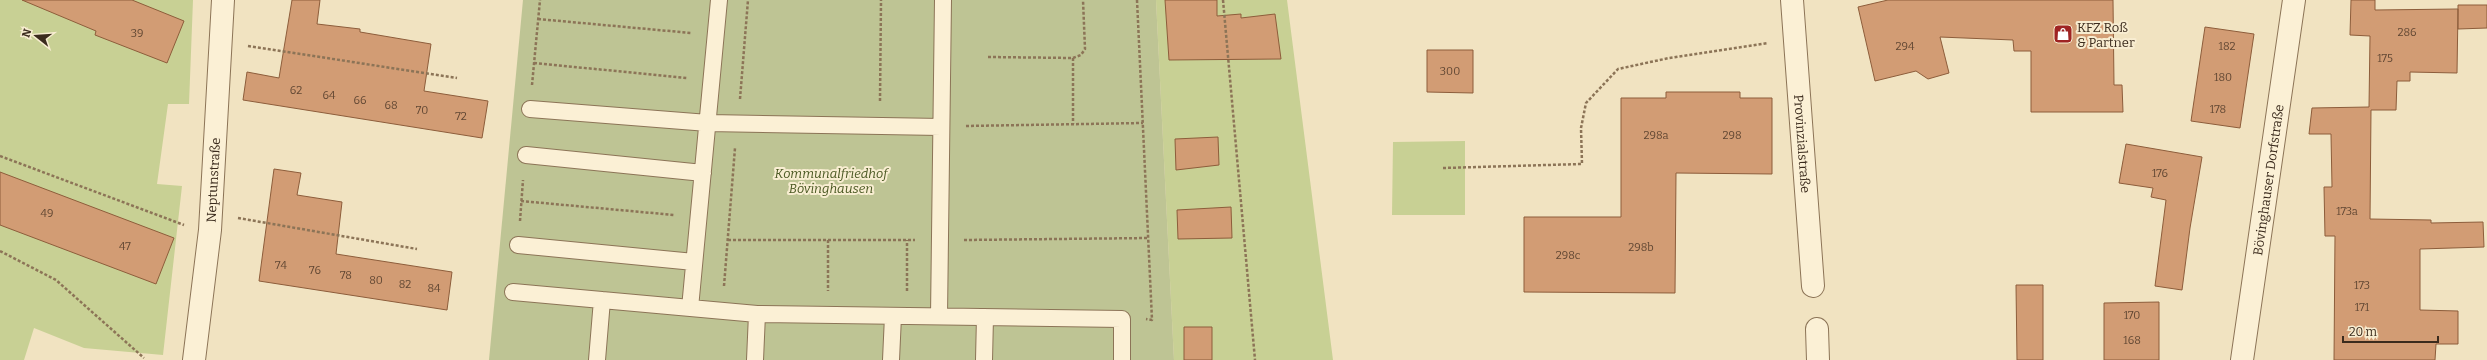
<svg xmlns="http://www.w3.org/2000/svg" width="2487" height="360" viewBox="0 0 2487 360" font-family="Bitter,serif">
  <style>
    .green { fill: #c8d094 }
    .cemetery { fill: #bec494 }
    .building { fill: #d29c74; stroke: #8d5d3b }
    .lines { fill: none; stroke-linecap: round; stroke-linejoin: round }
    .lane-casing { stroke: #8c7457; stroke-width: 18 }
    .street-casing { stroke: #8c7457; stroke-width: 24 }
    .path { stroke: #8c7457; stroke-width: 2.5; stroke-dasharray: 3 2; stroke-linecap: butt }
    .lane { stroke: #fbf0d5; stroke-width: 16 }
    .street { stroke: #fbf0d5; stroke-width: 22 }
    .labels { text-anchor: middle; dominant-baseline: central; stroke-width: 4; stroke-linejoin: round; paint-order: stroke }
    .number-label { font-size: 11px; fill: #614733 }
    .poi-label { font-size: 13px; fill: #3b2b1d; stroke: #f8edd1; text-anchor: start }
    .street-label { font-size: 13px; fill: #3b2b1d; stroke: #f8edd1 }
    .park-label { font-size: 13px; font-style: italic; fill: #4a5822; stroke: #f8edd1 }
  </style>
  <rect width="100%" height="100%" fill="#f1e3c1"/>
  <!-- green -->
  <path class="green" d="M0,0H193L189,104H168L157,184L182,186L163,355L84,348L34,328L24,360H0Z
    M1156,0H1287L1333,360H1174Z
    M1465,141V215H1392L1393,142Z"/>
  <!-- cemetery -->
  <path class="cemetery" d="M523,0H1156L1174,360H489Z"/>
  <!-- building -->
  <path class="building" d="M22,0H132L184,21L167,63L95,35L96,31Z
    M292,0H320L317,24L360,29V32L431,44L424,91L488,101L482,138L243,100L247,72L279,78Z
    M1165,0H1217V16L1241,14V18L1275,14L1281,59L1169,60Z
    M1888,0H2113L2114,85H2122L2123,112H2031V51H2014L2013,40L1940,37L1949,73L1928,79L1916,71L1875,81L1858,7Z
    M2351,0H2375V10L2458,9L2457,73L2410,72V81H2397L2396,110H2371L2370,219L2431,220V223L2483,222L2484,247L2420,249V310L2458,311V344H2436L2435,360H2334L2335,236H2325L2324,187H2332L2331,134H2309L2312,108L2369,107L2370,36L2350,35Z
    M2458,5H2487V28L2458,29Z
    M2205,27L2254,34L2240,128L2191,121Z
    M1427,50H1473V93L1427,92Z
    M1666,92H1740V98H1772V174L1676,173L1675,293L1524,292V217H1621V98H1666Z
    M1218,137L1219,165L1176,170L1175,139Z
    M2126,144L2202,157L2190,228L2182,290L2155,286L2166,200L2151,197L2153,188L2119,183Z
    M274,169L301,173L297,195L342,202L336,254L452,272L447,310L259,281Z
    M0,172L174,238L156,284L0,225Z
    M1231,207L1232,238L1178,239L1177,210Z
    M2016,285H2043V360H2017Z
    M2159,302V360H2104V303Z
    M1184,327H1212V360H1184Z"/>
  <g class="lines">
    <defs>
      <path id="lane" d="M530,109L708,123L941,127
        M526,155L703,173
        M518,245L694,262
        M513,292L757,314L1122,319V360
        M690,308L719,0
        M939,316L943,0
        M597,360L602,300
        M755,360L757,314
        M891,360L893,316
        M984,360L985,317"/>
      <g id="street">
        <path id="s1" d="M1792,0L1813,286"/>
        <path d="M1817,329L1818,360"/>
        <path id="s2" d="M194,360L210,230L223,0"/>
        <path id="s3" d="M2242,360L2294,0"/>
      </g>
    </defs>
    <!-- lane casing -->
    <use href="#lane" class="lane-casing"/>
    <!-- street casing -->
    <use href="#street" class="street-casing"/>
    <!-- path -->
    <path class="path" d="M1137,0L1152,320L1146,319
      M1223,0L1255,360
      M538,19L691,33
      M248,46L457,78
      M988,57L1073,58L1081,55L1085,49L1083,0
      M1073,58V124
      M534,63L687,78
      M532,85L540,0
      M740,99L748,0
      M880,101L881,0
      M966,126L1143,123
      M0,156L184,225
      M1443,168L1582,164L1581,128L1586,103L1618,69L1669,58L1768,43
      M521,201L674,215
      M238,218L417,249
      M520,221L523,180
      M728,240H915
      M828,240V291
      M964,240L1149,238
      M0,251L56,280L144,358
      M724,286L735,148
      M907,291V240"/>
    <!-- lane -->
    <use href="#lane" class="lane"/>
    <!-- street -->
    <use href="#street" class="street"/>
  </g>
  <!-- icons -->
  <defs>
    <symbol id="shop-square" viewBox="-11 -11 22 22"><rect x="-9" y="-9" width="18" height="18" rx="4" fill="#9f2323" stroke="#f8edd1"/><path d="M-5-2.5h2.3a2.7 3.5 0 0 1 5.4 0H5L5.5 6h-11ZM-1.5-2.5h3a1.5 2.3 0 0 0-3 0Z" fill="#fff"/></symbol>
  </defs>
  <g fill-rule="evenodd">
    <use href="#shop-square" x="2052" y="23" width="22" height="22"/>
  </g>
  <g class="labels">
    <!-- number labels -->
    <g class="number-label">
      <text x="2407" y="32">286</text>
      <text x="137" y="33">39</text>
      <text x="1905" y="46">294</text>
      <text x="2227" y="46">182</text>
      <text x="2385" y="58">175</text>
      <text x="1450" y="71">300</text>
      <text x="2223" y="77">180</text>
      <text x="296" y="90">62</text>
      <text x="329" y="95">64</text>
      <text x="360" y="100">66</text>
      <text x="391" y="105">68</text>
      <text x="2218" y="109">178</text>
      <text x="422" y="110">70</text>
      <text x="461" y="116">72</text>
      <text x="1656" y="135">298a</text>
      <text x="1732" y="135">298</text>
      <text x="2160" y="173">176</text>
      <text x="2347" y="211">173a</text>
      <text x="47" y="213">49</text>
      <text x="125" y="246">47</text>
      <text x="1641" y="247">298b</text>
      <text x="1568" y="255">298c</text>
      <text x="281" y="265">74</text>
      <text x="315" y="270">76</text>
      <text x="346" y="275">78</text>
      <text x="376" y="280">80</text>
      <text x="405" y="284">82</text>
      <text x="2362" y="285">173</text>
      <text x="434" y="288">84</text>
      <text x="2362" y="307">171</text>
      <text x="2132" y="315">170</text>
      <text x="2132" y="340">168</text>
    </g>
    <!-- poi labels -->
    <g class="poi-label">
      <text x="2077" y="27">KFZ Roß<tspan x="2077" dy="15">&amp; Partner</tspan></text>
    </g>
    <!-- street labels -->
    <g class="street-label">
      <text stroke="none"><textPath href="#s1" startOffset="144">Provinzialstraße</textPath></text>
      <text stroke="none"><textPath href="#s2" startOffset="181">Neptunstraße</textPath></text>
      <text stroke="none"><textPath href="#s3" startOffset="182">Bövinghauser Dorfstraße</textPath></text>
    </g>
    <!-- park labels -->
    <g class="park-label">
      <text x="831" y="173">Kommunalfriedhof<tspan x="831" dy="15">Bövinghausen</tspan></text>
    </g>
  </g>
  <!-- north arrow -->
  <g transform="translate(36 36) rotate(287)" stroke="#f8edd1" stroke-width="3" paint-order="stroke">
  <path d="M0-3L7 15L0 10L-7 15Z" fill="#3b2b1d"/>
  <text y="-6" font-size="11" font-weight="bold" text-anchor="middle" fill="#3b2b1d">N</text>
  </g>
  <!-- scale -->
  <path d="M2343 336v6h95v-6" fill="none" stroke="#3b2b1d" stroke-width="2"/>
  <text x="2349" y="336" font-size="12" fill="#3b2b1d" stroke="#f8edd1" stroke-width="3" paint-order="stroke">20 m</text>
</svg>
